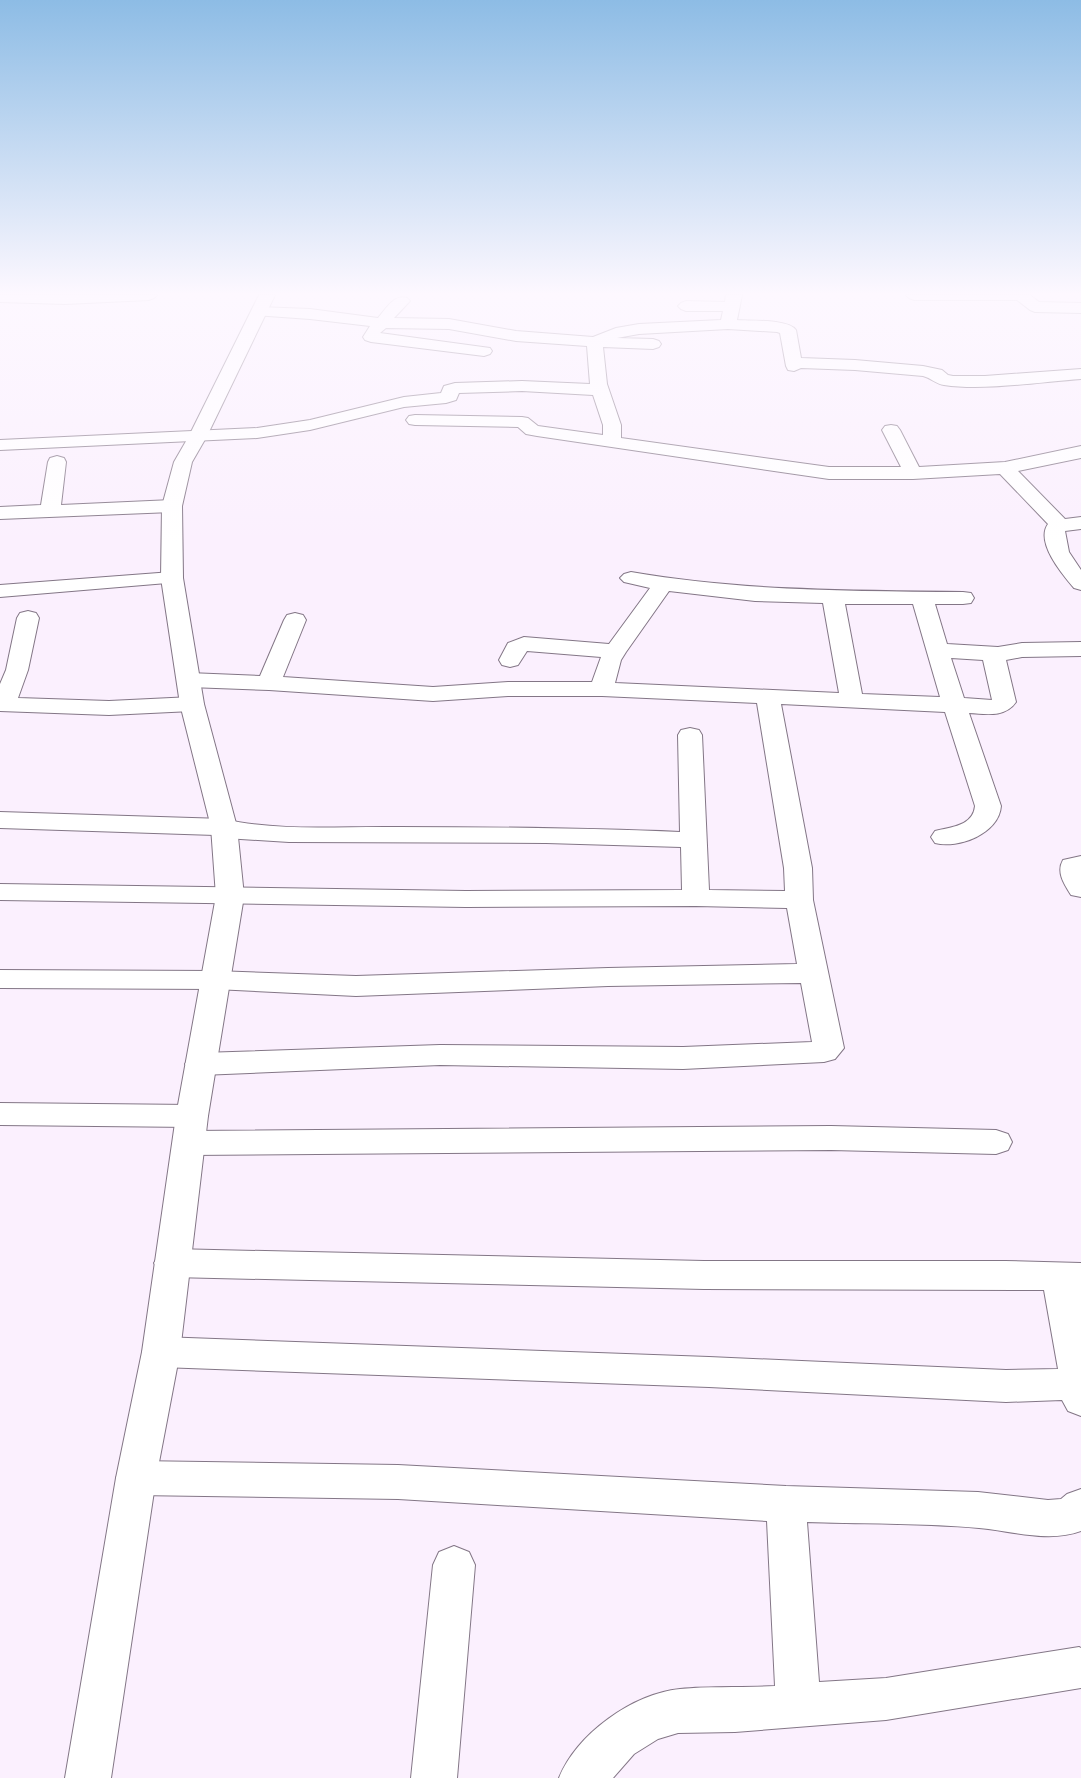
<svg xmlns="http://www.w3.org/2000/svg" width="1081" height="1778" viewBox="0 0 1081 1778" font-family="'DM Sans',sans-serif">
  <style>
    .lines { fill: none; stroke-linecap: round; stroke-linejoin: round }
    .minor-casing { stroke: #837686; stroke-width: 2 }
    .tertiary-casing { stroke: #837686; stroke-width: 2 }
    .minor { fill: #fff; fill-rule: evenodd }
    .tertiary { fill: #fff; fill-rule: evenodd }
  </style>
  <rect width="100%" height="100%" fill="#fbf0fe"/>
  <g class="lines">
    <defs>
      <path id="minor" d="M0,295H157L154,298L149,300L65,304L0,302Z
        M726,295H742L737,320C750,321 788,319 796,330L801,358L855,360L923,366L942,370L948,375L953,376H985L1081,369V379C1040,382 983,391 944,385C936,384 931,378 923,376L855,370L801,368L794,371L788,370L786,366L780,333L777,332L728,329L639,334L617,338L653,339L659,341L661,344L659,347L653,349L603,347L607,384L621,425V438L829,467H901L882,430L885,426L891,425L897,426L900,430L919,467L1005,462L1081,446V458L1018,471L1065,519L1081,517V529L1065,531L1069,552L1081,570V590L1074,588C1062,574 1035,542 1048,524L1000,474L913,479H829L537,436L526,434L518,427L415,425L409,424L406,420L409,416L415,415L522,417L528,418L538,426L603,435V425L593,395L522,391L459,393L456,400L446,403L404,407L310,430L257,438L0,450V440L257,428L310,420L404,397L441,393L444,386L455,383L522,381L590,384L587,346L516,341L449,329L386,328L380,333L490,348L492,351L490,354L484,356L371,342L365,340L363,337L370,326L310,319L253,315L251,312L253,309L259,307L310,309L378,318C386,309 394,294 407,298L410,301L394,318L449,319L516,331L593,337L616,328L639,324L721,320L723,311H686L681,309L678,306L681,303L686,301L725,302Z
        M906,295H1030L1039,302L1081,303V313L1035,312L1030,310L1017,300H914L909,298Z
        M57,456L64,458L66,462L61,505L172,500L179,502L182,506L179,510L172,512L0,519V507L41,505L48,462L50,458Z
        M172,572L179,574L183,578L179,582L0,597V585Z
        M631,572C741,591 851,591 963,592L971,593L974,598L971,603L963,604H935L947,644L998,647L1022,643L1081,642V656L1022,657L1006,660L1016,702C1005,718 986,714 969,713L1001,806C999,834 958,849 935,843L931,837L935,831C951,827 973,826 975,806L945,712L781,704L812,868L813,900L844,1048L835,1059L824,1062L683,1069L440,1065L201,1075L190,1071L185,1064L190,1057L201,1053L440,1045L683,1047L812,1042L801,983L608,986L356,996L215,989L0,988V970L215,971L356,976L608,968L797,964L787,908L696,906L466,907L0,900V884L466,891L682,890L681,847L546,843L289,842L225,838L215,835L0,828V812L224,819C277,832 342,826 397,827C491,827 586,828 680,832L678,735L681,730L690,728L699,730L702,735L709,890L785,891L784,868L757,703L602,696H508L433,701L269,690L189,687L181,685L177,680L181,675L189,673L260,676L284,620L287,615L295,613L303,615L306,620L283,677L433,687L508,682H592L601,657L527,651L518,665L510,667L502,665L499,660L508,643L524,637L609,644L650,588L624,582L620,578L624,574ZM669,591L755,601L823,603L839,693L615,683L621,660L626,652ZM845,604H913L940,697L862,694ZM951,658L983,660L992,700L964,698Z
        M28,611L36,613L39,618L28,670L18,698L109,701L192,697L200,699L204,704L200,709L192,711L109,715L0,711V684L6,670L17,618L20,613Z
        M1081,856V897L1071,895C1064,884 1056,872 1063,860Z
        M0,1103L192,1105L203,1108L208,1116L203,1124L192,1127L0,1125Z
        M831,1126L996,1130L1008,1134L1012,1142L1008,1150L996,1154L831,1150L189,1155L177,1151L173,1143L177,1135L189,1131Z
        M172,1249L704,1261H1005L1081,1263V1416L1068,1411L1062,1400L1006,1402L709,1387L161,1367L148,1363L142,1352L148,1341L161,1337L709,1357L1006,1370L1058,1369L1044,1290L704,1289L172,1277L160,1273L154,1263L160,1253Z
        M136,1461L398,1465L786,1486L978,1492L1048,1500L1061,1499L1067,1494L1081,1489V1531C1049,1543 1012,1531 979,1528C922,1523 864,1524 807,1522L819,1682L886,1678L1079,1647L1081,1648V1688L886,1720L735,1732L678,1733L658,1739L634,1754L613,1778H559C577,1734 632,1694 680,1689C711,1686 743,1688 775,1686L767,1521L398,1499L136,1495L122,1490L116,1478L122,1466Z
        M454,1546L469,1552L475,1565L457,1778H411L433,1565L439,1552Z"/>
      <path id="tertiary" d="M259,295H275L207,436L192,462L182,506L183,578L204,704L237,827L244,896L208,1116L180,1352L156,1478L111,1778H65L116,1478L142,1352L176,1116L216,896L211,827L180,704L161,578L162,506L174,462L189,436Z"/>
    </defs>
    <!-- minor casing -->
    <use href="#minor" class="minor-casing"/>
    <!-- tertiary casing -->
    <use href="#tertiary" class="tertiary-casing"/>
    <!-- minor -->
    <use href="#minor" class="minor"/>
    <!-- tertiary -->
    <use href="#tertiary" class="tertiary"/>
  </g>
  <!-- sky -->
  <linearGradient id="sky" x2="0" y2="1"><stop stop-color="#8dbce5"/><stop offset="0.54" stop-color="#fdf8ff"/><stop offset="1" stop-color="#fdf8ff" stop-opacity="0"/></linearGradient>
  <rect width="1081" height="544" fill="url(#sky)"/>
</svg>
